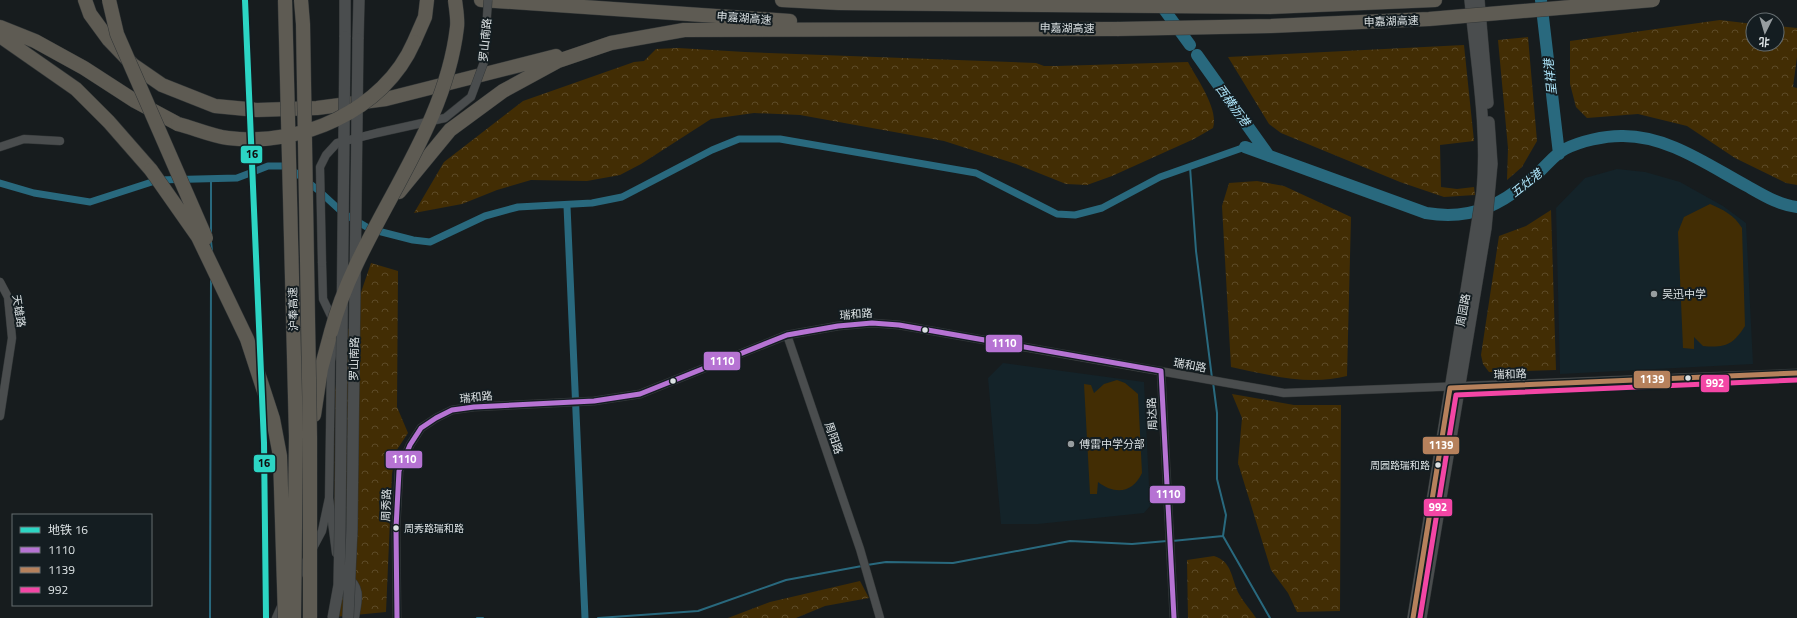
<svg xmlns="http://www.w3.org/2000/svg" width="1797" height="618" viewBox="0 0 1797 618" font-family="'Titillium Web','Noto Sans SC',sans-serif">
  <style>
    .built { fill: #142329 }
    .grass { fill: #422d04 }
    .park { fill: url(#park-crowns) }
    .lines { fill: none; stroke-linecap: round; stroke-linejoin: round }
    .stream { stroke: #29697e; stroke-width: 2 }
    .canal { stroke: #29697e; stroke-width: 7 }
    .river { stroke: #29697e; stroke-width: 12 }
    .street-casing { stroke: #323637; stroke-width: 9 }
    .secondary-casing { stroke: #323637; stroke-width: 12 }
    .highway-casing { stroke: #323637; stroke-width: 15 }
    .street { stroke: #4a4d4e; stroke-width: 8 }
    .secondary { stroke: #4a4d4e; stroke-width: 11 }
    .highway { stroke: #5e5b53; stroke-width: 14 }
    .street-bridge-casing { stroke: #323637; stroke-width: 9; stroke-linecap: butt }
    .secondary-bridge-casing { stroke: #323637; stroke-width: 12; stroke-linecap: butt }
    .highway-bridge-casing { stroke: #323637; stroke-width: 15; stroke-linecap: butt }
    .street-bridge { stroke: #4a4d4e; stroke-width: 8 }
    .secondary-bridge { stroke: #4a4d4e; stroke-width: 11 }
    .highway-bridge { stroke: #5e5b53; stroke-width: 14 }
    .bus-1-casing { stroke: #141d21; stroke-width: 8 }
    .bus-2-casing { stroke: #141d21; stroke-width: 8 }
    .bus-3-casing { stroke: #141d21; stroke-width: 8 }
    .bus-1 { stroke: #b673d3; stroke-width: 5 }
    .bus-2 { stroke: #b6815c; stroke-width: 5 }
    .bus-3 { stroke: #f346a5; stroke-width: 5 }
    .metro-1-casing { stroke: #141d21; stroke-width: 9 }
    .metro-1 { stroke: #2cd5c4; stroke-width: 6 }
    .poi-dot { fill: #979d9f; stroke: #141d21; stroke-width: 1.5 }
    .bus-dot { fill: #dce2e4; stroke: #141d21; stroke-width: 1.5 }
    .labels { text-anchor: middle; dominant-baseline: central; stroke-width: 4; stroke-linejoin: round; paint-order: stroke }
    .bus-label { font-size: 10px; fill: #dce2e4; stroke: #141d21; text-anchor: end }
    .street-label { font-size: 11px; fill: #dce2e4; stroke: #141d21 }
    .poi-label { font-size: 11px; fill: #dce2e4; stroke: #141d21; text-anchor: start }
    .water-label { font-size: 12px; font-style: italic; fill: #afe7fc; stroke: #141d21 }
    .line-badge { stroke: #141d21; stroke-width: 1.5 }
    .badge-label { font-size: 11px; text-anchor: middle; font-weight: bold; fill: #fff }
    .pale-badge-label { font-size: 11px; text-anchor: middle; font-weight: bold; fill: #111 }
  </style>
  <defs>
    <pattern id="park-crowns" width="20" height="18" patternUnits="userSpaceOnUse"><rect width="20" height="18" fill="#422d04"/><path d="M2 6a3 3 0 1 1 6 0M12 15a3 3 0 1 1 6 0" fill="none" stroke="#5d4b28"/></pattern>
  </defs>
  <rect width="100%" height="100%" fill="#171c1e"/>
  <!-- built -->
  <path class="built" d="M1617,169L1645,172L1680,182L1723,206L1746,223L1753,364L1560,374L1556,208L1585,178Z
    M1003,363L1144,382L1150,506L1144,513L1038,524H1001L988,378Z"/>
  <!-- grass -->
  <path class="grass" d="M1710,204C1724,210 1734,215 1742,228L1745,326C1733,345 1725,348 1703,346L1694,337V349L1683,348L1678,232L1684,217Z
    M1117,380L1125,383L1138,394L1142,473C1133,493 1115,495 1098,482L1097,494H1090L1084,384L1091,385L1094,393L1104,384Z"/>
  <!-- park -->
  <path class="park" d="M1720,20L1753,24V44H1777V26L1797,28V57L1793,87L1797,88V185L1786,183L1735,158L1687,126L1638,114L1587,118L1576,107L1570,84V41Z
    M1528,37L1537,141L1522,167L1507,180L1508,148L1498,40Z
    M1464,45L1474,141L1440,145L1441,187L1457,189L1474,187L1475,195L1444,197L1400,182L1281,133L1269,124L1228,57Z
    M678,48L745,52L1036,63L1044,66H1057L1188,62C1197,79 1219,109 1213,128L1194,139L1112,176L1087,185L1066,184L1016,164L944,141L800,115L754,113L711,119L641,164L620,175L587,181L531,180L497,190L462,204L414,213L444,162L523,101L634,62L644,61L656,49Z
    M1257,181L1284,186L1351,217L1347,376C1308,386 1269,375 1231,367L1222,206L1229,183Z
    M1551,210L1556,370L1489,372L1483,364L1481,355L1499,236L1526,226Z
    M371,263L398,271L397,407L408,433L396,451L392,474L386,612L334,617L335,391L341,351Z
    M1232,394L1294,405H1341L1340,611L1297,612L1288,593L1271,570L1238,463L1242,418Z
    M1214,556C1233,562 1231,579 1239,594C1244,603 1251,610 1256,618H1188L1187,560Z
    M860,581L869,598L825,606L796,618H728L770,602Z"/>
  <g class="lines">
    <!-- stream -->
    <path class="stream" d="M1190,167L1196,251L1212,378
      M211,178V235
      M211,241L212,251
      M1213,382L1217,413V479L1226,515L1223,536L1270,618
      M1172,541L1223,536
      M867,565L886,562L953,563L1070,541L1132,544L1167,541
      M210,618L211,279
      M477,618H483
      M598,618L698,611L786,580L862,566"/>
    <!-- canal -->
    <path class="canal" d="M0,183L34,193L90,202L158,180L237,178L268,166H287L318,190L343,213L370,229L413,240L430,242L485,216L518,207L592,203L622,197L712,150L739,139H780L976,173L1057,214L1075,215L1102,208L1160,177L1245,147
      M567,206L585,618"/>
    <!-- river -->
    <path class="river" d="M1541,0L1559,154
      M1158,1L1190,45
      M1197,55L1269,156
      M1245,147L1426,213C1473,221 1504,204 1538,173C1546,166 1556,153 1565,149C1581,141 1604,136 1621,136C1667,135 1708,165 1747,186C1763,195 1779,205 1797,207"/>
    <defs>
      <path id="street" d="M0,147L24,139L60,141
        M322,263L323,299L333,320
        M0,282L8,297L12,338L0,416
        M787,335L860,549L880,618
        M1161,371L1174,618
        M329,498L331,361L335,341
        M347,577C363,588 357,602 355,618
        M297,578L322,531L329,498L336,553
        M276,618L283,602
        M397,618L396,528L399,471L410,445L421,428L436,418L452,410L474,407L594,401L640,394L787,335L838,326L872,323L899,325L1284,393L1797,373"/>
      <path id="secondary" d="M1479,0L1488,103
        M345,37V0
        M358,39L359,0
        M1413,618L1482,192C1488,128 1476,63 1470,0
        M1421,618L1486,228L1492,164L1489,122"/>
      <path id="highway" d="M85,0L90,14L109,40L133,65L162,85L215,106L257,110L317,108L386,99L556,56
        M481,0L790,21
        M782,0L839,3L1270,7L1435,0
        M0,27L35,41L84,68L135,101L178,124
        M0,36L76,89L109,122L151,170
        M414,42L425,17L427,0
        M399,192L450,130L503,91L558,61L611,43L684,30L1117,29
        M314,415L321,369L331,332"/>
    </defs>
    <!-- street casing -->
    <use href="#street" class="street-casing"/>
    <!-- secondary casing -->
    <use href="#secondary" class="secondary-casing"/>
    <!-- highway casing -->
    <use href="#highway" class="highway-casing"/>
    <!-- street -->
    <use href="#street" class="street"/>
    <!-- secondary -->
    <use href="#secondary" class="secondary"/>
    <!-- highway -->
    <use href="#highway" class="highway"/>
    <defs>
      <path id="street-bridge" d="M322,263L320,167L326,155L337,143L377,133L445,118L471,97L484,62L488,0"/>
      <path id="secondary-bridge" d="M333,618L339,585L340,528L345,37
        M348,618L352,529L358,39"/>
      <path id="highway-bridge" d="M109,0L117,34L206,238
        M285,0L296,436L294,618
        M301,0L303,24L310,437V618
        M1117,29L1271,26L1429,19L1653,0
        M178,124C194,128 212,136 228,138C300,147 384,111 414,42
        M151,170L198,237L247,339L273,419L280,456L285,618
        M331,332C359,226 444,139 457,27C458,19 456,9 455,0"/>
    </defs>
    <!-- street-bridge casing -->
    <use href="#street-bridge" class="street-bridge-casing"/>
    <!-- secondary-bridge casing -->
    <use href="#secondary-bridge" class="secondary-bridge-casing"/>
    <!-- highway-bridge casing -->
    <use href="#highway-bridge" class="highway-bridge-casing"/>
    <!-- street-bridge -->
    <use href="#street-bridge" class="street-bridge"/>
    <!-- secondary-bridge -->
    <use href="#secondary-bridge" class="secondary-bridge"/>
    <!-- highway-bridge -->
    <use href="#highway-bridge" class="highway-bridge"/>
    <defs>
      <path id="bus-1" d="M1161,371L1174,618
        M397,618L396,528L399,471L410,445L421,428L436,418L452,410L474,407L594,401L640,394L787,335L838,326L872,323L899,325L1161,371"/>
      <path id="bus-2" d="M1413,618L1450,388L1797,373"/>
      <path id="bus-3" d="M1420,618L1456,395L1797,380"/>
    </defs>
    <!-- bus-1 casing -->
    <use href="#bus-1" class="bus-1-casing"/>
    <!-- bus-2 casing -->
    <use href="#bus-2" class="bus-2-casing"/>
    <!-- bus-3 casing -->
    <use href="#bus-3" class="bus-3-casing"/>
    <!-- bus-1 -->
    <use href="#bus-1" class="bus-1"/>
    <!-- bus-2 -->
    <use href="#bus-2" class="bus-2"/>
    <!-- bus-3 -->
    <use href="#bus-3" class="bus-3"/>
    <defs>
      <path id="metro-1" d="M245,0L264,443L266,618"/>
    </defs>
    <!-- metro-1 casing -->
    <use href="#metro-1" class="metro-1-casing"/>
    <!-- metro-1 -->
    <use href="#metro-1" class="metro-1"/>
  </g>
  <!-- markers -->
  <g class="poi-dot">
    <circle cx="1654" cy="294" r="4"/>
    <circle cx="1071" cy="444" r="4"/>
  </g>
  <g class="bus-dot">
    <circle cx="925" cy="330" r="3.5"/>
    <circle cx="1688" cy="378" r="3.5"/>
    <circle cx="673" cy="381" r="3.5"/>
    <circle cx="1438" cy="465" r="3.5"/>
    <circle cx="396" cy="528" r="3.5"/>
  </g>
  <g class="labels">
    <!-- bus labels -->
    <g class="bus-label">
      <text x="1430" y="465">周园路瑞和路</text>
      <text x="404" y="528" text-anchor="start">周秀路瑞和路</text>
    </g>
    <!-- street labels -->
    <g class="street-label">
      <text transform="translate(744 18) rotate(4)">申嘉湖高速</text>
      <text transform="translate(1391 21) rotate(-2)">申嘉湖高速</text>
      <text transform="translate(1067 28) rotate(1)">申嘉湖高速</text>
      <text transform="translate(485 40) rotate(-85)">罗山南路</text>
      <text transform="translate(293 309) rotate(-91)">沪奉高速</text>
      <text transform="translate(1463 310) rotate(-80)">周园路</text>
      <text transform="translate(19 311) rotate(81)">天雄路</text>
      <text transform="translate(856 314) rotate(-4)">瑞和路</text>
      <text transform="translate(354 359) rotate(-89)">罗山南路</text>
      <text transform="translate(1190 365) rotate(10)">瑞和路</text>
      <text transform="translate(1510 374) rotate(-2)">瑞和路</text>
      <text transform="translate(476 397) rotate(-6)">瑞和路</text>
      <text transform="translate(1152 414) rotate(-93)">周达路</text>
      <text transform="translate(834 438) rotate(71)">周阳路</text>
      <text transform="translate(386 505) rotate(-88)">周秀路</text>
    </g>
    <!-- poi labels -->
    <g class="poi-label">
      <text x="1662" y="294">吴迅中学</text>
      <text x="1079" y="444">傅雷中学分部</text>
    </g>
    <!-- water labels -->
    <g class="water-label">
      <text transform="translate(1550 77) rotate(-96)">呈祥港</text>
      <text transform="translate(1233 105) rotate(54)">西横沥港</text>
      <text transform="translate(1526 183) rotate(-39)">五灶港</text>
    </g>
  </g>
  <g class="line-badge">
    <rect x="240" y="145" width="23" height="19" rx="4" fill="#2cd5c4"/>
    <rect x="985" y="334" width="38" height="19" rx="4" fill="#b673d3"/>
    <rect x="703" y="351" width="38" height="20" rx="4" fill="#b673d3"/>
    <rect x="1633" y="370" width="38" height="19" rx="4" fill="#b6815c"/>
    <rect x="1700" y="374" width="30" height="19" rx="4" fill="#f346a5"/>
    <rect x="1422" y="436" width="38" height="19" rx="4" fill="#b6815c"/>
    <rect x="385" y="450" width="38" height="19" rx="4" fill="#b673d3"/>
    <rect x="253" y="454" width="23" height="19" rx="4" fill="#2cd5c4"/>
    <rect x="1149" y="485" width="37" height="19" rx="4" fill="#b673d3"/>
    <rect x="1423" y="498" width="30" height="19" rx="4" fill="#f346a5"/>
  </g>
  <g class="badge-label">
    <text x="1004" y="347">1110</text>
    <text x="722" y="365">1110</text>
    <text x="1652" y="383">1139</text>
    <text x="1715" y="387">992</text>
    <text x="1441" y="449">1139</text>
    <text x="404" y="463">1110</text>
    <text x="1168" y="498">1110</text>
    <text x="1438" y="511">992</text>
  </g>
  <g class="pale-badge-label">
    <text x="252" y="158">16</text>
    <text x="264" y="467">16</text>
  </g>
  <!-- legend -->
  <rect x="12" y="514" width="140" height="92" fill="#141d21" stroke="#646c6f"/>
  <rect x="20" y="527" width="20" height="6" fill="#2cd5c4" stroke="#646c6f"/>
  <text x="48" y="534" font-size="12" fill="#dce2e4">地铁 16</text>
  <rect x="20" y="547" width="20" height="6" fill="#b673d3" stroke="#646c6f"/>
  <text x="48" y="554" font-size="12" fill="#dce2e4">1110</text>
  <rect x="20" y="567" width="20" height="6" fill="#b6815c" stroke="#646c6f"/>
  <text x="48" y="574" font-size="12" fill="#dce2e4">1139</text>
  <rect x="20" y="587" width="20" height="6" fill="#f346a5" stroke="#646c6f"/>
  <text x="48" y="594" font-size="12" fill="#dce2e4">992</text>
  <!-- north arrow -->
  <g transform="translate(1765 32) rotate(185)"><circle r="19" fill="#141d21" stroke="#646c6f"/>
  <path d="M0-3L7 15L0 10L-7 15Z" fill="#979d9f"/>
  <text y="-6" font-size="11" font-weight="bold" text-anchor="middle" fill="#dce2e4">北</text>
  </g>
</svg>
